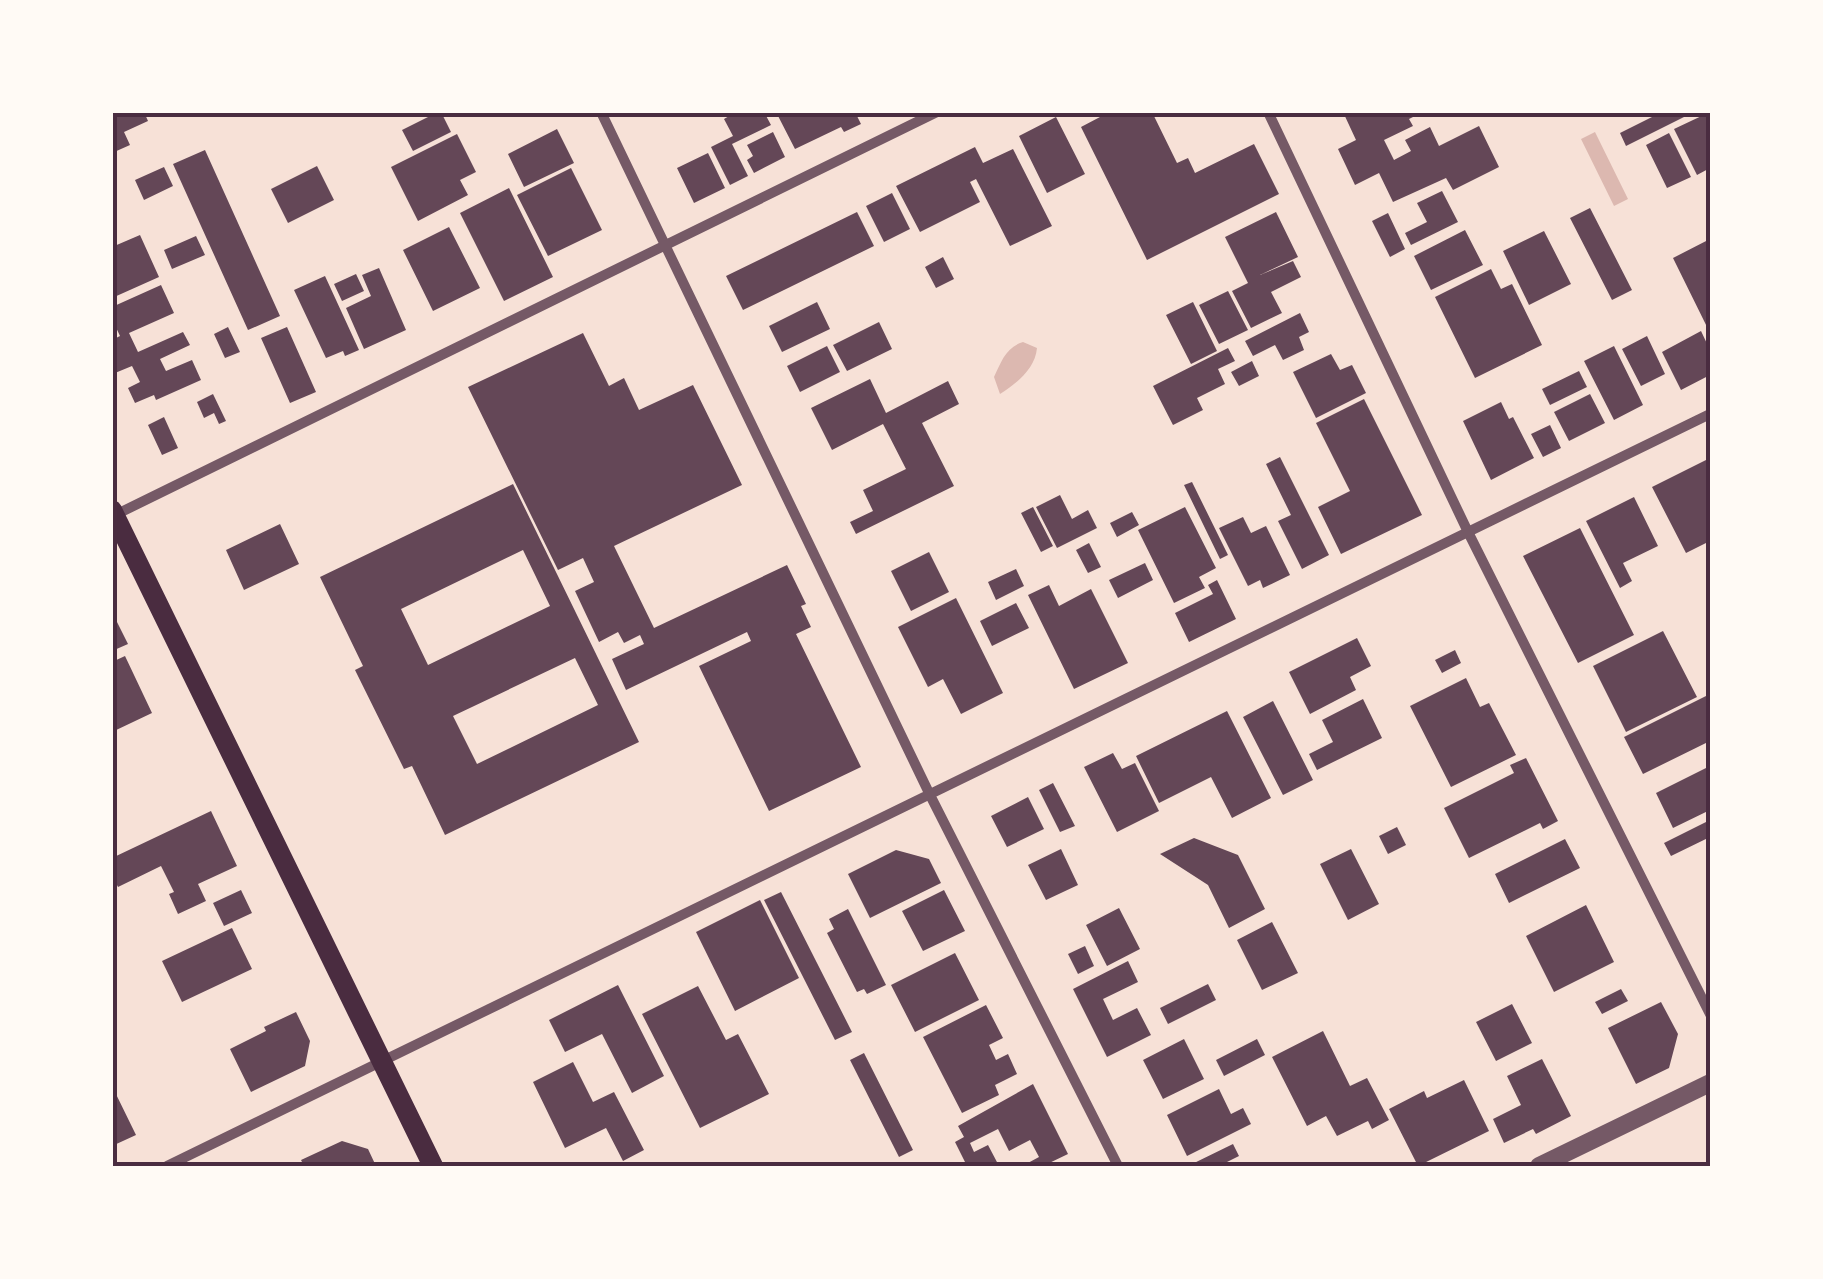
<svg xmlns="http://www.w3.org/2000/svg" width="1823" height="1279" viewBox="0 0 1823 1279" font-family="Figtree,sans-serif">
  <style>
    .water { fill: #dcb8b0 }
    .building { fill: #644757; fill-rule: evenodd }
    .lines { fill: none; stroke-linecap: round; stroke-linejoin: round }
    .minor { stroke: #755966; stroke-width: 10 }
    .tertiary { stroke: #755966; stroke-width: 18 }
    .secondary { stroke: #4a2c40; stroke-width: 20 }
    .neatline { fill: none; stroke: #4a2c40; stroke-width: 4 }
  </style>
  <rect width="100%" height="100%" fill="#f7e1d7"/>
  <!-- water -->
  <path class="water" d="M1595,132L1628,199L1614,206L1581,139Z
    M1023,342L1037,348C1035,369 1017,383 1000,394L994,377C1001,362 1006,347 1023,342Z"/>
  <!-- building -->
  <path class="building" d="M144,112L148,121L124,132L130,145L112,153V113Z
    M438,112H441L451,132L413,151L402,130Z
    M736,112H764L771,125L732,144L748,176L730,185L711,147L733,136L724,119Z
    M776,112H855L861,124L844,132L841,127L795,149Z
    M1098,112H1152L1177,163L1188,158L1195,173L1254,144L1279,194L1147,260L1081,127L1100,117Z
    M1343,112H1423L1409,119L1413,126L1384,140L1394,160L1411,151L1405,140L1430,127L1439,146L1479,126L1499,167L1453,190L1446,178L1393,202L1379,173L1355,185L1338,149L1356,140Z
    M1662,112H1694L1626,146L1620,133Z
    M1710,112V168L1697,175L1674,129Z
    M1056,117L1085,174L1047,193L1019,136Z
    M557,129L574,163L524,187L508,154Z
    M773,132L785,157L754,173L747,160L753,156L747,145Z
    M1669,133L1691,177L1667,188L1646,145Z
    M457,134L476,172L460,180L468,195L418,221L391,167Z
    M975,147L983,163L1013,149L1052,226L1010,246L976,179L970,182L980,202L920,232L896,186Z
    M205,150L280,316L248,330L173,164Z
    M708,153L725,188L694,203L677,168Z
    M317,166L334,200L288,223L271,189Z
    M164,167L173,186L144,200L135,180Z
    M571,168L602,230L548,256L517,195Z
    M509,188L553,277L504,301L460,213Z
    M1442,191L1458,222L1411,245L1405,233L1427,222L1417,203Z
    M892,193L910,229L884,242L866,206Z
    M1590,208L1632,290L1612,300L1570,218Z
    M857,212L874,246L743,310L726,276Z
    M1276,212L1298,257L1260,275L1293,261L1301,277L1271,292L1282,313L1251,328L1232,291L1248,283L1225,237Z
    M1388,213L1405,249L1390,257L1372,221Z
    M449,227L480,288L433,311L403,250Z
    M1465,230L1483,265L1431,290L1414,256Z
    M1544,231L1571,284L1529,305L1503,251Z
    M140,235L159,277L112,298V247Z
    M196,236L205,255L172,269L164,250Z
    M1710,239V333L1673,258Z
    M943,257L954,279L936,288L925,267Z
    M379,268L406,330L364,349L346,308L371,296L362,275Z
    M1491,269L1501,289L1512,284L1542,345L1475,378L1435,297Z
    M356,274L364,291L342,301L334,284Z
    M325,276L359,350L345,356L343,351L326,358L294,290Z
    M161,285L174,313L129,333L138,352L183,332L190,345L160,359L166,371L192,360L201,380L156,400L154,395L135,403L128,388L140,382L132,366L115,373L112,368V340L120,336L112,319V307Z
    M1228,291L1248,330L1219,344L1199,305Z
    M817,302L830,329L782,352L769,326Z
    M1193,302L1217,351L1191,364L1166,315Z
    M1300,313L1309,332L1299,337L1304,350L1283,360L1275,345L1253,356L1245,341Z
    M879,322L892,349L847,371L833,345Z
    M228,327L240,352L225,358L214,334Z
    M287,327L316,392L290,403L261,338Z
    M1701,331L1710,350V375L1681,390L1662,352Z
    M583,333L609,386L624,378L639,410L693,385L742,485L614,546L654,628L787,565L806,604L801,606L811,627L796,634L861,767L769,811L699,666L751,641L747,632L626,690L612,659L644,644L640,635L624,643L618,632L599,642L575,591L594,582L583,558L558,570L468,387Z
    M1647,336L1665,374L1641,386L1622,349Z
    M827,346L840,372L800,392L787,366Z
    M1614,346L1643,405L1614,420L1584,361Z
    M1228,348L1235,361L1218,369L1225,384L1197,398L1203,410L1173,425L1153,386Z
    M1331,354L1340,370L1352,365L1366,393L1316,418L1293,372Z
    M1252,361L1259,376L1239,386L1231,372Z
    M1579,371L1587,387L1550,405L1542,389Z
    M870,379L886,413L948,381L959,404L922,423L954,486L856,534L850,522L873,511L863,490L906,469L883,424L832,450L811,408Z
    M213,394L226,421L219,424L214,413L204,418L197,402Z
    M1590,394L1605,423L1569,441L1554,412Z
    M1364,399L1422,515L1341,554L1318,507L1350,491L1316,423Z
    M1501,402L1509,419L1513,417L1534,458L1491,480L1463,421Z
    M164,417L178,448L162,455L148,425Z
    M1550,425L1561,448L1543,457L1531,434Z
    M1280,457L1329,555L1302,569L1278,521L1291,515L1266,464Z
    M1710,458V541L1686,553L1652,487Z
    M1192,482L1228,555L1220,559L1184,485Z
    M513,484L639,742L445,835L412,766L404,769L355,670L363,666L320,577ZM523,550L550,606L428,665L401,609ZM575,658L598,705L477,764L453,716Z
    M1060,495L1072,519L1088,510L1097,528L1057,548L1036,507Z
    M1634,497L1658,546L1623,563L1632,581L1620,588L1586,521Z
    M1033,507L1053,546L1041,552L1021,513Z
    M1185,507L1216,568L1199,577L1205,588L1174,603L1138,530Z
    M1132,512L1139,525L1117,537L1110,523Z
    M1243,517L1251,533L1266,526L1290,575L1263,588L1260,580L1248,586L1219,528Z
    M280,524L299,564L244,590L226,550Z
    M1580,528L1634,635L1578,663L1523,556Z
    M1089,543L1101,567L1088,573L1076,550Z
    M929,552L949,592L911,611L891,571Z
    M1145,563L1153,580L1118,598L1109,580Z
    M1016,569L1024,586L996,600L988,582Z
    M1217,580L1236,619L1189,642L1175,613L1213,594L1208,585Z
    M1049,585L1059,606L1091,589L1128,663L1074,689L1028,595Z
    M956,598L1003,693L961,714L943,679L928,687L898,627Z
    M1016,603L1029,628L992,646L980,621Z
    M112,612L128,644L112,651Z
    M1663,631L1697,697L1626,732L1593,666Z
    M1357,638L1371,666L1350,677L1356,690L1310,714L1289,672Z
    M1455,650L1461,663L1442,673L1435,660Z
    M125,656L152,713L112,732V662Z
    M1466,678L1480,707L1489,703L1516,755L1451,787L1410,706Z
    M1710,694V741L1643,774L1624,737Z
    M1363,699L1382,738L1317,770L1309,754L1333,742L1322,720Z
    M1273,701L1313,780L1283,795L1243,717Z
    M1227,711L1271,798L1232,818L1211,777L1159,803L1136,756Z
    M1113,753L1122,769L1135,763L1159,811L1117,832L1084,767Z
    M1526,758L1558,821L1543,829L1540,823L1469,858L1444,808L1514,773L1510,765Z
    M1710,766V810L1673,828L1656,793Z
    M1053,783L1075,826L1060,832L1039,790Z
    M1028,797L1044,829L1007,847L991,816Z
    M211,811L237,866L198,884L206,901L178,914L169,894L174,892L161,866L118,887L112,875V858Z
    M1710,820V837L1671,856L1664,843Z
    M1397,827L1406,845L1388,854L1379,836Z
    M1194,838L1238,855L1265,909L1229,928L1208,885L1160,854Z
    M1565,839L1580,868L1509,903L1495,874Z
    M1061,849L1078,885L1046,900L1028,865Z
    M1351,849L1379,904L1348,920L1320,864Z
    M896,850L929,859L941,883L870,918L848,874Z
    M241,890L252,913L224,926L213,903Z
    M944,890L965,931L923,951L902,911Z
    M781,892L852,1032L835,1040L764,900Z
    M760,900L799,978L735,1011L696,932Z
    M1586,905L1614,962L1554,992L1526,936Z
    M1119,908L1140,949L1107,966L1086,925Z
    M848,909L886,985L867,994L864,989L857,992L827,933L834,929L829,919Z
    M1272,922L1298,973L1262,990L1237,940Z
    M232,928L252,969L182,1002L162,961Z
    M1085,946L1094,966L1078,974L1068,954Z
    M955,953L979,1000L915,1032L891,985Z
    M1128,961L1138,982L1103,999L1113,1020L1137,1008L1151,1035L1107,1057L1073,989Z
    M1208,984L1216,1000L1168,1024L1160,1008Z
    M618,985L664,1076L632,1093L602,1034L565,1052L549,1020Z
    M698,986L726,1040L738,1034L769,1094L700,1128L642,1014Z
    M1621,989L1628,1001L1602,1014L1595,1002Z
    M1661,1002L1678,1034L1669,1068L1636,1084L1608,1028Z
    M1512,1004L1532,1043L1496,1061L1476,1022Z
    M986,1005L1003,1038L989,1045L996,1060L1008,1054L1017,1074L995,1085L999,1095L962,1113L923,1037Z
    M296,1012L310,1041L305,1066L251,1092L230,1049L266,1031L264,1027Z
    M1323,1031L1350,1086L1367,1078L1389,1120L1372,1129L1368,1121L1337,1136L1326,1116L1307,1126L1272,1057Z
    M1184,1039L1204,1079L1163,1099L1143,1060Z
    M1257,1039L1265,1055L1224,1076L1216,1060Z
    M864,1053L913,1150L899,1157L850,1060Z
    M1542,1059L1571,1116L1536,1134L1533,1129L1504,1143L1493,1119L1521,1105L1507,1076Z
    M573,1062L593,1102L614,1092L644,1150L623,1161L606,1128L565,1148L533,1082Z
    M1464,1080L1489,1131L1418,1166L1389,1109L1424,1091L1427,1098Z
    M1033,1084L1068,1154L1043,1166H1027L1026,1164L1039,1157L1030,1140L1009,1151L998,1129L970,1143L974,1152L988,1145L998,1164L967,1166L955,1142L964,1137L958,1126Z
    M112,1086L136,1135L112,1146Z
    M1219,1089L1231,1114L1243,1108L1251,1124L1187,1156L1167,1115Z
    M342,1141L368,1149L376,1166H304L301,1160Z
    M1233,1144L1239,1156L1219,1166H1188Z"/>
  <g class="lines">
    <!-- minor -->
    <path class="minor" d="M601,112L930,795L1118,1166
      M1268,112L1468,532L1710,1014
      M113,516L937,112
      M167,1166L1710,414"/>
    <!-- tertiary -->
    <path class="tertiary" d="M1539,1166L1710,1083"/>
    <!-- secondary -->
    <path class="secondary" d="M112,510L433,1166"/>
  </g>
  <!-- border -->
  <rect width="1823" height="1279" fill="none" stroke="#fffaf5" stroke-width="230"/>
  <rect x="115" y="115" width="1593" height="1049" class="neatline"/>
</svg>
